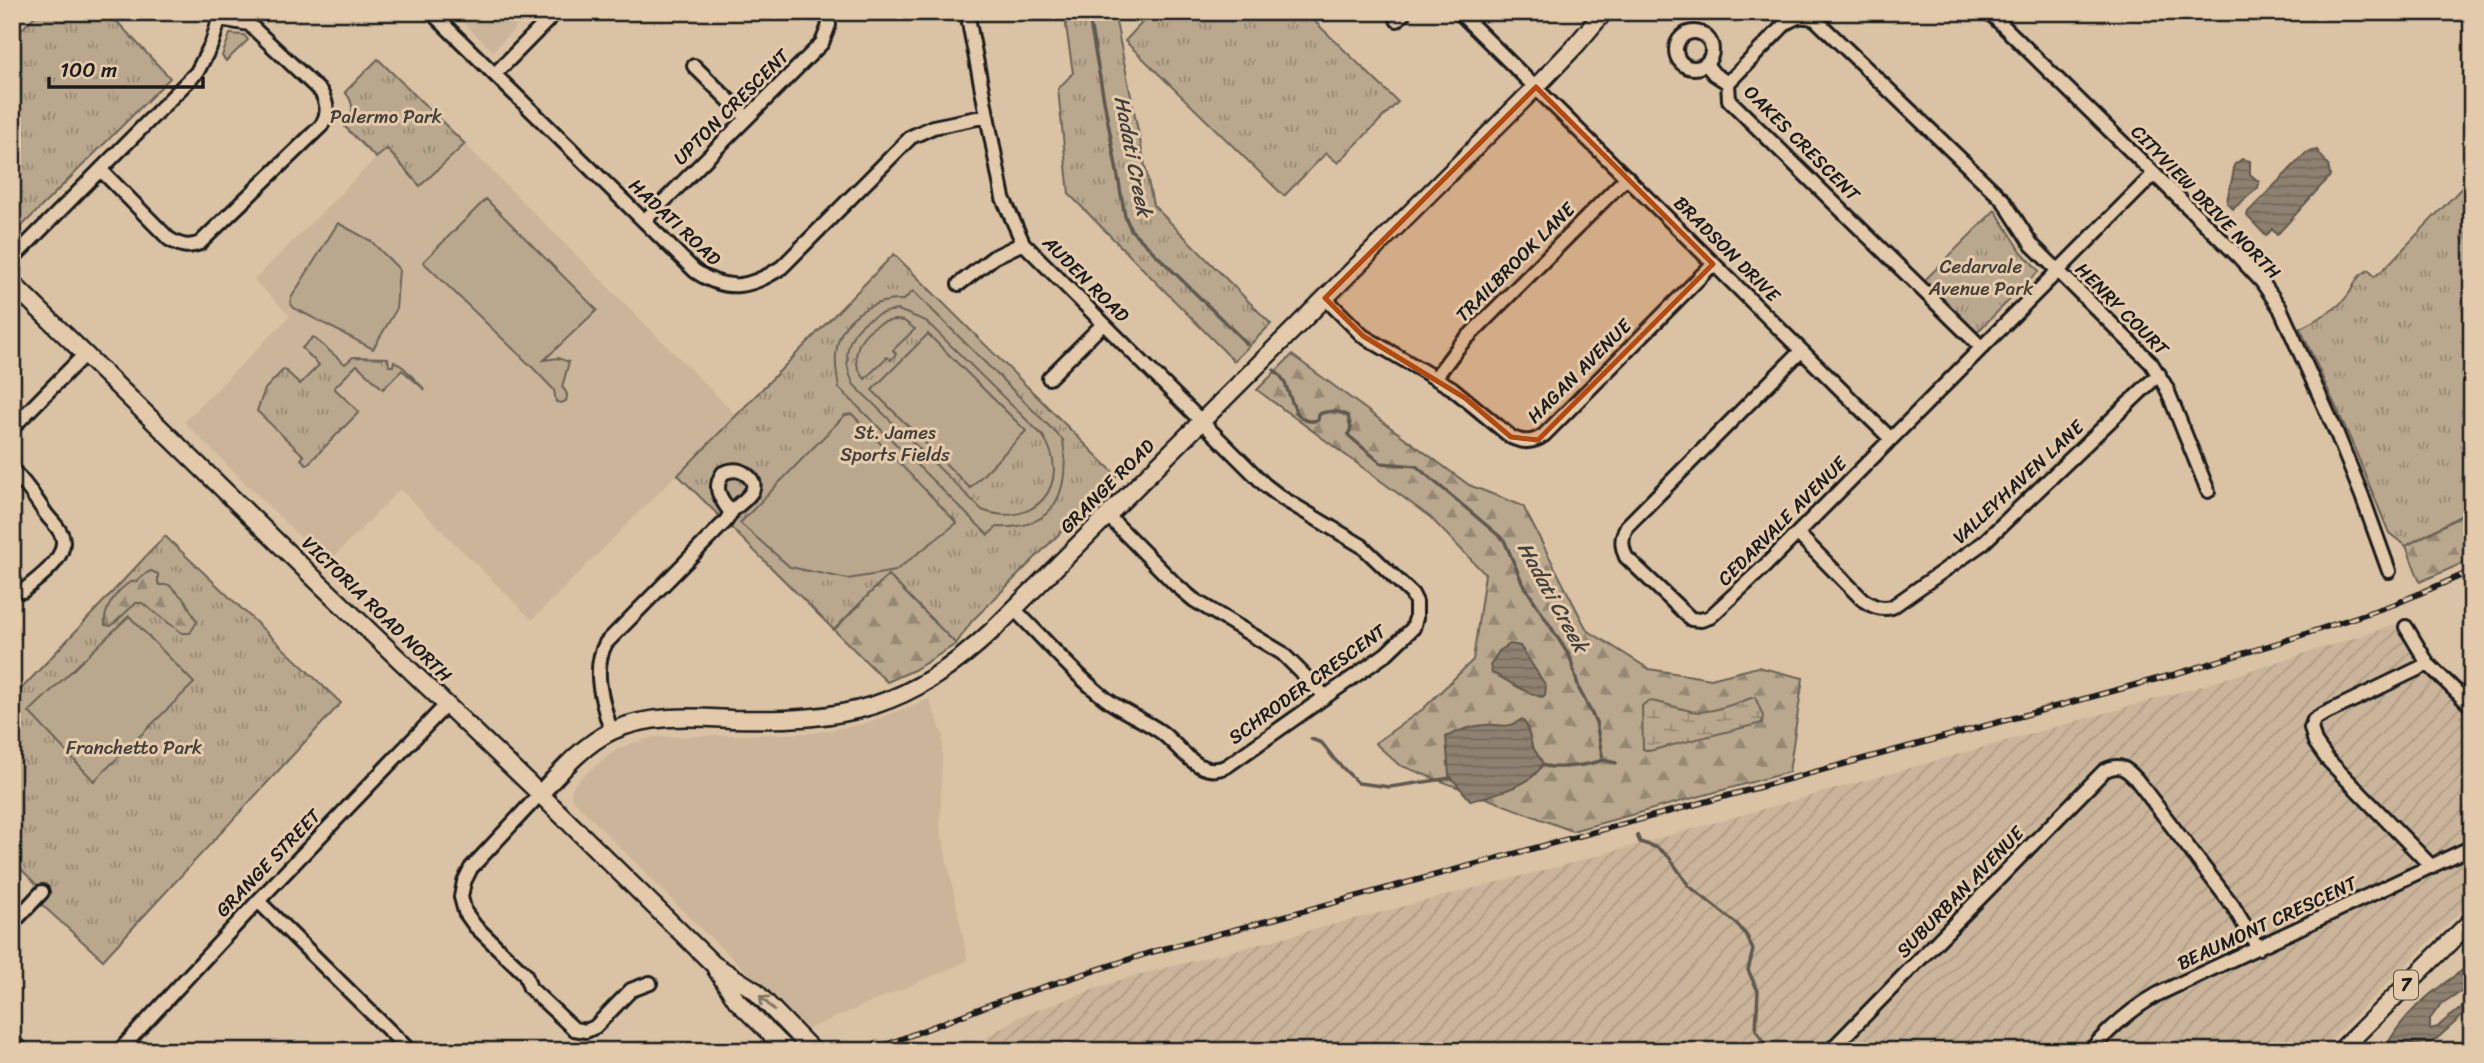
<svg xmlns="http://www.w3.org/2000/svg" width="2484" height="1063" viewBox="0 0 2484 1063" font-family="Sriracha,sans-serif">
  <style>
    .built { fill: #cab59a }
    .industrial { fill: url(#industrial-furrows) }
    .grass { fill: url(#grass-tufts); stroke: #6b6255; stroke-width: 2 }
    .forest { fill: url(#forest-firs); stroke: #6b6255; stroke-width: 2 }
    .wetland { fill: url(#wetland-marsh); stroke: #6b6255; stroke-width: 2 }
    .pitch { fill: #baa88e; stroke: #6b6255; stroke-width: 2; fill-rule: evenodd }
    .water { fill: url(#water-rules); stroke: #61594e; stroke-width: 2; fill-rule: evenodd }
    .lines { fill: none; stroke-linecap: round; stroke-linejoin: round }
    .stream { stroke: #61594e; stroke-width: 3.5 }
    .minor-casing { stroke: #1c1c1c; stroke-width: 18 }
    .major-casing { stroke: #1c1c1c; stroke-width: 21 }
    .minor { stroke: #e2caab; stroke-width: 12 }
    .major { stroke: #e2caab; stroke-width: 16 }
    .rail-casing { stroke: #1c1c1c; stroke-width: 6 }
    .rail { stroke: #e2caab; stroke-width: 3.5; stroke-dasharray: 10; stroke-linecap: butt }
    .oneway { stroke: #7f7364 }
    .marked { fill: #b54a10; fill-opacity: 0.2; stroke: #b54a10; stroke-width: 5; stroke-linejoin: round }
    .labels { text-anchor: middle; dominant-baseline: central; stroke-width: 6; stroke-linejoin: round; paint-order: stroke }
    .shield { fill: #e2caab; stroke: #575047; stroke-width: 2 }
    .shield-label { font-size: 18px; font-weight: bold; fill: #1c1c1c }
    .street-label { font-size: 19px; fill: #1c1c1c; stroke: #e2caab }
    .park-label { font-size: 19px; fill: #443f38; stroke: #e2caab }
    .water-label { font-size: 21px; font-style: italic; fill: #443f39; stroke: #e2caab }
  </style>
  <defs>
    <pattern id="industrial-furrows" width="10" height="10" patternUnits="userSpaceOnUse" patternTransform="scale(1.75)"><rect width="10" height="10" fill="#cab59a"/><path d="M-1 1l2-2M0 10L10 0M9 11l2-2" fill="none" stroke="#ad9b84"/></pattern>
    <pattern id="grass-tufts" width="24" height="20" patternUnits="userSpaceOnUse" patternTransform="scale(1.75)"><rect width="24" height="20" fill="#baa88e"/><path d="M3 7l-1-3M5 7V3M7 7l1-3M15 17l-1-3M17 17v-4M19 17l1-3" fill="none" stroke="#968873"/></pattern>
    <pattern id="forest-firs" width="22" height="20" patternUnits="userSpaceOnUse" patternTransform="scale(1.75)"><rect width="22" height="20" fill="#baa88e"/><path d="M5 1l3.5 6h-7zM16 11l3.5 6h-7z" fill="#968873"/></pattern>
    <pattern id="wetland-marsh" width="20" height="14" patternUnits="userSpaceOnUse" patternTransform="scale(1.75)"><rect width="20" height="14" fill="#baa88e"/><path d="M1 5h8M5 5V1M11 12h8M15 12V8" fill="none" stroke="#968873"/></pattern>
    <pattern id="water-rules" width="6" height="5" patternUnits="userSpaceOnUse" patternTransform="scale(1.75)"><rect width="6" height="5" fill="#8f816f"/><path d="M0 2.5h6" fill="none" stroke="#74695a"/></pattern>
  </defs>
  <rect width="100%" height="100%" fill="#dac3a5"/>
  <filter id="ink" filterUnits="userSpaceOnUse"><feTurbulence type="fractalNoise" baseFrequency=".0143" numOctaves="2"/><feDisplacementMap in="SourceGraphic" scale="14" xChannelSelector="R" yChannelSelector="G"/><feConvolveMatrix kernelMatrix="1 2 1 2 8 2 1 2 1" color-interpolation-filters="sRGB"/></filter>
  <g filter="url(#ink)">
    <!-- built -->
    <path class="built" d="M452,12H531L493,51Z
      M465,144L736,415L532,620L400,489L327,564L184,422L290,316L254,280L376,158L387,149L420,185Z
      M929,699L943,735L940,826L968,961L808,1029L697,925L572,799L571,791L576,782L612,752L632,743L655,737L813,733L863,724Z"/>
    <!-- industrial -->
    <path class="industrial" d="M2404,622L2438,663L2472,691V900L2319,1051H967L1018,1017L1123,979L1564,865L2205,685Z"/>
    <!-- grass -->
    <path class="grass" d="M39,12H108L170,78L12,236V39Z
      M1064,12H1114L1153,205L1271,324L1234,361L1069,194L1058,89L1073,73Z
      M1152,12H1305L1398,102L1338,163L1326,153L1284,196L1125,41Z
      M230,34L244,35L248,40L226,61L222,56Z
      M378,59L465,144L420,186L387,149L376,158L345,127C354,116 355,103 345,92Z
      M2472,177V509L2406,546L2389,533L2353,445L2300,328C2317,319 2336,311 2348,295C2357,283 2353,278 2369,270L2374,277L2384,269Z
      M1995,210L2021,251L2039,271L1977,332L1973,330L1923,282Z
      M894,254L1117,476L972,621L956,644L888,575L834,630L678,475Z
      M313,337L345,364L353,357L388,358L389,366H393L394,361L404,368L425,390L402,370L383,389L357,365L334,388L359,412L307,465L301,459L304,456L257,411L265,389L284,369L300,384L319,365L302,348Z
      M165,536L341,703L103,960L32,896L39,887L12,860V699Z"/>
    <!-- forest -->
    <path class="forest" d="M1292,355L1469,485L1523,506L1587,630L1649,669L1711,679L1758,667L1803,678L1789,772L1572,831L1399,765L1375,743L1423,709L1473,660L1485,574L1430,517L1257,390Z
      M2472,510V559L2420,582L2406,546Z
      M151,571L158,574V583L160,585H169L185,600L197,622L190,633H182L142,603H136L111,626L105,625C103,611 115,593 126,585C131,581 131,583 137,581C143,578 144,573 151,571Z
      M888,575L956,644L914,670L887,682L834,630Z"/>
    <!-- wetland -->
    <path class="wetland" d="M1755,697L1763,716L1762,723L1649,751L1643,749L1642,706L1648,701C1663,702 1676,708 1691,711C1708,715 1738,702 1755,697Z"/>
    <!-- pitch -->
    <path class="pitch" d="M486,199L597,310L544,360L558,358L569,362L562,387C567,392 568,395 566,401L561,403L556,402L554,390L534,369L423,262Z
      M338,223L371,241L399,269L396,310L373,349L294,308L291,304V298Z
      M913,291L1063,440C1070,491 1056,530 997,527L988,535L839,388C837,377 835,366 836,355C838,319 870,299 904,300ZM898,310L926,321L1043,436C1074,484 1034,530 982,510L854,385C835,347 857,314 898,310Z
      M896,320L904,321L915,329L893,350L896,354L891,360L887,357L865,379C843,354 866,321 896,320Z
      M928,334L1026,431L970,488L872,390Z
      M852,414L957,523L895,571L848,579L790,567L740,523L845,415Z
      M129,616L194,683L94,781L29,712Z"/>
    <!-- water -->
    <path class="water" d="M2317,150L2328,165L2330,176L2277,235L2272,229L2266,236L2247,216L2248,212L2306,153Z
      M2242,159L2250,161V174L2259,182L2258,188L2233,209L2227,203C2228,189 2234,179 2234,165Z
      M1510,644L1520,646L1546,686L1545,695L1542,697C1526,694 1508,680 1492,673L1490,666L1499,651Z
      M1522,719L1527,726L1532,746L1543,763C1532,788 1494,793 1471,801L1449,775L1446,737C1458,731 1470,726 1484,725C1502,723 1504,731 1522,719Z
      M2472,962V1004L2460,1018L2433,1042L2412,1045L2411,1051H2384C2396,1025 2419,1002 2442,985C2452,977 2462,972 2472,962ZM2460,992L2464,995L2466,1001C2459,1014 2447,1016 2438,1027L2430,1029V1019L2441,1004Z"/>
    <g class="lines">
      <!-- stream -->
      <path class="stream" d="M1088,12L1125,216L1131,230L1247,344
        M1274,370C1276,372 1280,375 1282,378C1292,392 1292,428 1318,420L1319,414C1331,410 1337,410 1348,416L1351,428L1348,435L1381,463L1416,466L1504,540L1522,582L1570,657L1579,689L1596,722L1603,760L1616,763
        M1311,739L1322,743L1335,760L1358,783L1390,787L1451,778
        M1542,765C1555,770 1590,765 1603,760
        M1637,835L1640,842L1658,848L1669,857L1689,886L1737,924L1747,936L1753,950L1748,970L1758,991L1756,1030L1770,1051"/>
      <defs>
        <path id="minor" d="M431,12L695,271C727,293 751,288 782,267L911,137L933,127L987,116
          M967,12L1003,198L1023,243L1265,485L1282,498L1362,546L1412,594L1416,602V618L1413,628L1386,654L1227,766C1199,780 1181,747 1161,732C1144,720 1123,712 1106,699C1073,673 1044,639 1014,609
          M1459,12L1891,439
          M1989,12L2237,255L2262,282L2280,308L2337,434L2362,496L2389,571
          M1397,20L1405,12
          M1676 50a18 18 0 1 1 36 0a18 18 0 1 1-36 0Z
          M1706,64L1714,74L1728,83
          M694,66L747,118
          M495,74L556,12
          M101,170L169,239C181,246 188,248 200,243L321,126C329,114 328,105 321,92L249,24L220,19
          M644,221L822,43L829,25L827,12
          M12,259L197,72L212,43L221,13
          M959,284L994,257L1023,243
          M1325,298L1363,336L1452,388L1511,437C1523,443 1533,443 1544,435L1713,264
          M1981,347L1729,100L1728,83L1786,23C1797,16 1803,15 1815,19L2003,200L2032,245L2151,363L2166,387L2208,491
          M1801,351L1627,526C1621,538 1621,545 1626,557L1691,619L1701,620L1710,617L1765,566L2154,174
          M1049,378L1103,324
          M1435,378L1460,345L1627,177
          M12,428L85,354
          M12,470C28,485 34,497 46,514C51,521 59,527 62,536C69,558 37,579 23,591
          M1107,515L1176,585L1194,600L1282,653L1325,696
          M1798,534L1862,599C1872,606 1880,610 1892,607L1983,543L2159,374
          M2406,627L2428,664L2472,707
          M2428,664L2322,715L2314,720L2311,728L2315,742L2327,759L2432,867
          M611,731C603,704 591,669 606,643L725,522C728,519 729,515 731,512C740,502 768,488 744,473C737,468 730,470 723,473C712,489 721,499 731,513
          M540,794L471,868L464,882L461,897L465,912L475,926L525,974L530,988L574,1029L586,1031L595,1027L631,990L650,983
          M258,901L410,1051
          M12,924L42,892
          M12,1041L22,1051
          M119,1051L258,901L447,704
          M1830,1051L2104,771C2119,763 2126,768 2136,779L2233,906L2258,948
          M2090,1051C2110,1028 2131,1009 2158,994L2472,847"/>
        <path id="major" d="M12,283L317,581L540,794L713,964L754,990L813,1051
          M540,794C561,771 584,744 612,731C649,714 693,717 732,719C846,722 909,709 994,629L1536,87L1576,45L1604,12
          M716,969L737,1001L788,1051
          M2340,1051L2472,920"/>
      </defs>
      <!-- minor casing -->
      <use href="#minor" class="minor-casing"/>
      <!-- major casing -->
      <use href="#major" class="major-casing"/>
      <!-- minor -->
      <use href="#minor" class="minor"/>
      <!-- major -->
      <use href="#major" class="major"/>
      <defs>
        <path id="rail" d="M870,1051L994,1003L1152,952L2172,675L2281,642L2395,604L2472,571"/>
      </defs>
      <!-- rail casing -->
      <use href="#rail" class="rail-casing"/>
      <!-- rail -->
      <use href="#rail" class="rail"/>
    </g>
    <!-- one-way arrows -->
    <defs><path id="oneway-shaft" d="M-6 0H5M1.5-3L5.5 0L1.5 3" fill="none" stroke-width="1.6" stroke-linecap="round" stroke-linejoin="round" transform="scale(1.75)"/></defs>
    <use class="oneway" href="#oneway-shaft" transform="translate(767 1003) rotate(-134)"/>
  </g>
  <!-- marked area -->
  <path class="marked" d="M1536,87L1713,264L1538,440L1511,437L1465,398L1363,336L1325,298Z"/>
  <g class="labels">
    <!-- shield labels -->
    <rect class="shield" x="2394" y="970.5" width="24" height="29" rx="5"/>
    <g class="shield-label">
      <text x="2406" y="985">7</text>
    </g>
    <!-- street labels -->
    <g class="street-label">
      <text transform="translate(731 107) rotate(-45)">UPTON CRESCENT</text>
      <text transform="translate(1802 143) rotate(45)">OAKES CRESCENT</text>
      <text transform="translate(2206 202) rotate(46)">CITYVIEW DRIVE NORTH</text>
      <text transform="translate(675 222) rotate(43)">HADATI ROAD</text>
      <text transform="translate(1727 249) rotate(45)">BRADSON DRIVE</text>
      <text transform="translate(1515 262) rotate(-45)">TRAILBROOK LANE</text>
      <text transform="translate(1086 279) rotate(45)">AUDEN ROAD</text>
      <text transform="translate(2122 309) rotate(45)">HENRY COURT</text>
      <text transform="translate(1579 371) rotate(-45)">HAGAN AVENUE</text>
      <text transform="translate(2018 482) rotate(-43)">VALLEYHAVEN LANE</text>
      <text transform="translate(1107 486) rotate(-45)">GRANGE ROAD</text>
      <text transform="translate(1782 521) rotate(-45)">CEDARVALE AVENUE</text>
      <text transform="translate(377 609) rotate(44)">VICTORIA ROAD NORTH</text>
      <text transform="translate(1307 684) rotate(-36)">SCHRODER CRESCENT</text>
      <text transform="translate(268 863) rotate(-46)">GRANGE STREET</text>
      <text transform="translate(1960 892) rotate(-46)">SUBURBAN AVENUE</text>
      <text transform="translate(2267 923) rotate(-25)">BEAUMONT CRESCENT</text>
    </g>
    <!-- park labels -->
    <g class="park-label">
      <text x="386" y="116">Palermo Park</text>
      <text x="1981" y="266">Cedarvale<tspan x="1981" dy="22">Avenue Park</tspan></text>
      <text x="895" y="432">St. James<tspan x="895" dy="22">Sports Fields</tspan></text>
      <text x="134" y="747">Franchetto Park</text>
    </g>
    <!-- water labels -->
    <g class="water-label">
      <text transform="translate(1133 156) rotate(79)">Hadati Creek</text>
      <text transform="translate(1553 597) rotate(61)">Hadati Creek</text>
    </g>
  </g>
  <!-- margin -->
  <rect width="2484" height="1063" fill="none" stroke="#e2caab" stroke-width="42"/>
  <rect x="21" y="21" width="2442" height="1021" fill="none" stroke="#1c1c1c" stroke-width="2.5" filter="url(#ink)"/>
  <!-- scale -->
  <path d="M49 77v10h154v-10" fill="none" stroke="#1c1c1c" stroke-width="3.5"/>
  <text x="60" y="77" font-size="21" fill="#1c1c1c" stroke="#e2caab" stroke-width="5" paint-order="stroke">100 m</text>
</svg>
